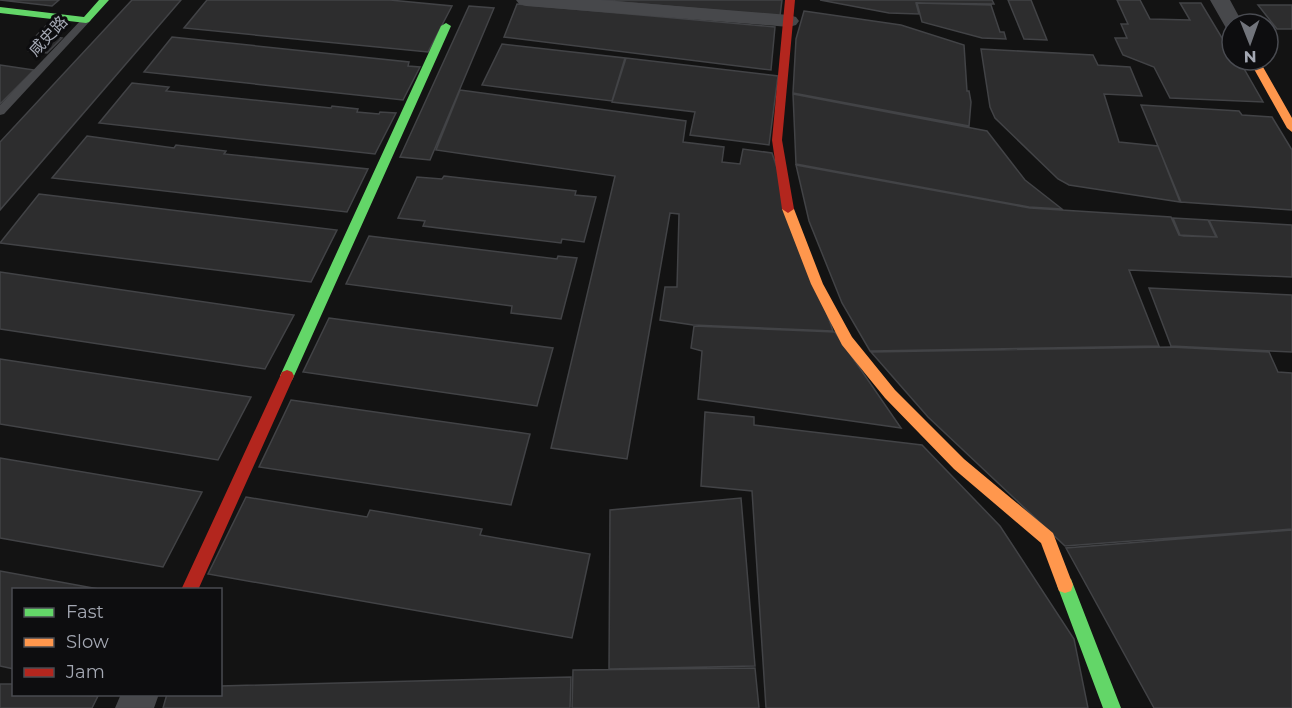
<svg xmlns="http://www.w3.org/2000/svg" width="1292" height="708" viewBox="0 0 1292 708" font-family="Montserrat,'Noto Sans SC',sans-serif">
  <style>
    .building { fill: #2d2d2e; stroke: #424346; stroke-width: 1.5 }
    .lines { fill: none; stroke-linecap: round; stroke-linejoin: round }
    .lane { fill: #47484b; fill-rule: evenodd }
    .street { fill: #47484b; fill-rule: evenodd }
    .fast { fill: #63d668; fill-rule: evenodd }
    .slow { fill: #ff974d; fill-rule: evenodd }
    .jam { fill: #b3261e; fill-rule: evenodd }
    .labels { text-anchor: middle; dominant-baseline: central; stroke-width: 6; stroke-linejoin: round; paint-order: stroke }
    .far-street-label { font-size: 16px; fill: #a4a8b3; stroke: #0d0d0f }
  </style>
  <rect width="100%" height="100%" fill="#131313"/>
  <!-- building -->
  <path class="building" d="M0,0H59L52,6Z
    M132,0H181L0,210V142Z
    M207,0H390L452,6L428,52L184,28Z
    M597,0H782L780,16Z
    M820,0H992L994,4L916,3L919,14L889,13Z
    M1008,0H1031L1047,40L1024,39Z
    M1117,0H1140L1150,19L1190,20L1180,3H1201L1222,38H1227L1232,47V60H1239L1263,102L1170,98L1154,67L1123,55L1121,51L1115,38H1127L1121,24H1128Z
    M917,3L991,5L1000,32H1004L1006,39L982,38L922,22Z
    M517,4L775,27L771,70L504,37Z
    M1258,5H1292V29H1277Z
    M469,6L494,8L430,160L400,157Z
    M804,11L901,25L964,45L967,91H969L971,102L969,126L793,93L796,39Z
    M51,21L69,23L56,37L62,38L47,53L29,51L43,36L37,35Z
    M172,37L409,62L408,66L420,67L403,100L144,72Z
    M502,44L625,58L612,101L482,85Z
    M981,49L1093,55L1098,65L1130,67L1142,96L1104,94L1119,142L1158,146L1180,202L1069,185L1058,179L995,118L990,107Z
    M626,58L778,76L769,145L690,135L695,112L612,102Z
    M0,65L34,70L0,104Z
    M132,83L169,87L166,91L331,108L332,106L358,109L357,112L379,114L380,112L396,113L375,154L99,123Z
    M460,90L686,121L683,142L724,147L722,162L740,164L743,149L772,153L833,331L693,325L660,320L665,287H677L679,214L670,213L627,459L551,448L615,176L436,150Z
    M793,94L987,131L1025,180L1062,209L1029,207L796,164Z
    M1141,105L1239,111L1242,115L1272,117L1292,150V210L1181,202Z
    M87,136L174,148L176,145L226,151L224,154L368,169L347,212L52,178Z
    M796,165L1030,208L1171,217L1179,235L1184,236L1217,237L1209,220L1292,225V277L1129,270L1159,346L870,351L842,303L809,221Z
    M444,176L576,191L575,195L596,197L584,242L562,239L561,243L423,226L425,221L398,218L417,177L442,179Z
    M39,194L337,230L311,282L0,243Z
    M1173,218L1208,220L1216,237L1180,235Z
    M369,236L557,259L558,256L577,258L561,319L511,313L512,306L346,284Z
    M0,272L294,315L265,369L0,329Z
    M1149,288L1292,295V352L1171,346Z
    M329,318L553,348L537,406L303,372Z
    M694,326L835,332L901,428L698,399L702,351L691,348Z
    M1170,347L1269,352L1278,372L1292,373V529L1065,546L928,417L871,352Z
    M0,359L251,397L218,460L0,424Z
    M291,400L530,434L511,505L259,467Z
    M705,412L754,417V425L922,445L1000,526L1074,639L1088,708H766L752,491L701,486Z
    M0,458L202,492L163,567L0,538Z
    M246,497L367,517L370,510L482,529L480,535L590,554L572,638L208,574Z
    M741,498L755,666L609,669L610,510Z
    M1292,530V708H1154L1066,548Z
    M0,571L104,590H14V669L0,666Z
    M755,668L759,708H572L573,670Z
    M571,677L570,708H163L167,694H220V686Z
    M0,684H14V694L98,696L92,708H0Z"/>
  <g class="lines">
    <!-- lane -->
    <path class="lane" d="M83,18L91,20L4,114L0,115V105Z"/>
    <!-- street -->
    <path class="street" d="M516,0H601L789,15L796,17L799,21L796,25L789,27L526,6L519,4Z
      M1210,0H1230L1243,24H1232V30L1226,28Z
      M121,694H159L154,708H115Z"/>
    <!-- fast -->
    <path class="fast" d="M99,0H109L89,22L86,23L0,13V7L84,17Z
      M446,23L451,26L294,376L292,380L287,382L282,380L280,376L441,26Z
      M1065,577L1071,579L1121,708H1103L1057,585L1059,579Z"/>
    <!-- slow -->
    <path class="slow" d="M1249,60H1259L1292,118V132L1287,128Z
      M788,205L794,209L823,284L852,337L895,390L964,459L1053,533L1073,585L1071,591L1065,593L1059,591L1041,543L954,469L885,398L842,345L811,284L782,209Z"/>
    <!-- jam -->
    <path class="jam" d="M785,0H795L782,140L794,209L788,213L782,209L772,140Z
      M287,370L292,372L294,376L198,590H181L282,372Z"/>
  </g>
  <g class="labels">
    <!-- far-street labels -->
    <g class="far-street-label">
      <text transform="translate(48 36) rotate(-47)">咸史路</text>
    </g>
  </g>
  <!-- legend -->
  <rect x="12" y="588" width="210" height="108" fill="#0d0d0f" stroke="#494b51" stroke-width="1.5"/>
  <rect x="24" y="608" width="30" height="9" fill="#63d668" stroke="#494b51" stroke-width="1.5"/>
  <text x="66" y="618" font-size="18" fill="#a4a8b3">Fast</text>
  <rect x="24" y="638" width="30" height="9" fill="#ff974d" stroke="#494b51" stroke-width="1.5"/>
  <text x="66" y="648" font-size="18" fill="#a4a8b3">Slow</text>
  <rect x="24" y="668" width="30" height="9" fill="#b3261e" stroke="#494b51" stroke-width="1.5"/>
  <text x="66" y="678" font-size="18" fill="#a4a8b3">Jam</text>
  <!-- north arrow -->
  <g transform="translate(1250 42) rotate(179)"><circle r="28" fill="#0d0d0f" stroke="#494b51" stroke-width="1.5"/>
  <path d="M0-4.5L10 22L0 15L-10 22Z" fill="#71747b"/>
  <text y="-9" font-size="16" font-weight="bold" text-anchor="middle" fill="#a4a8b3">N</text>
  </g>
</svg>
